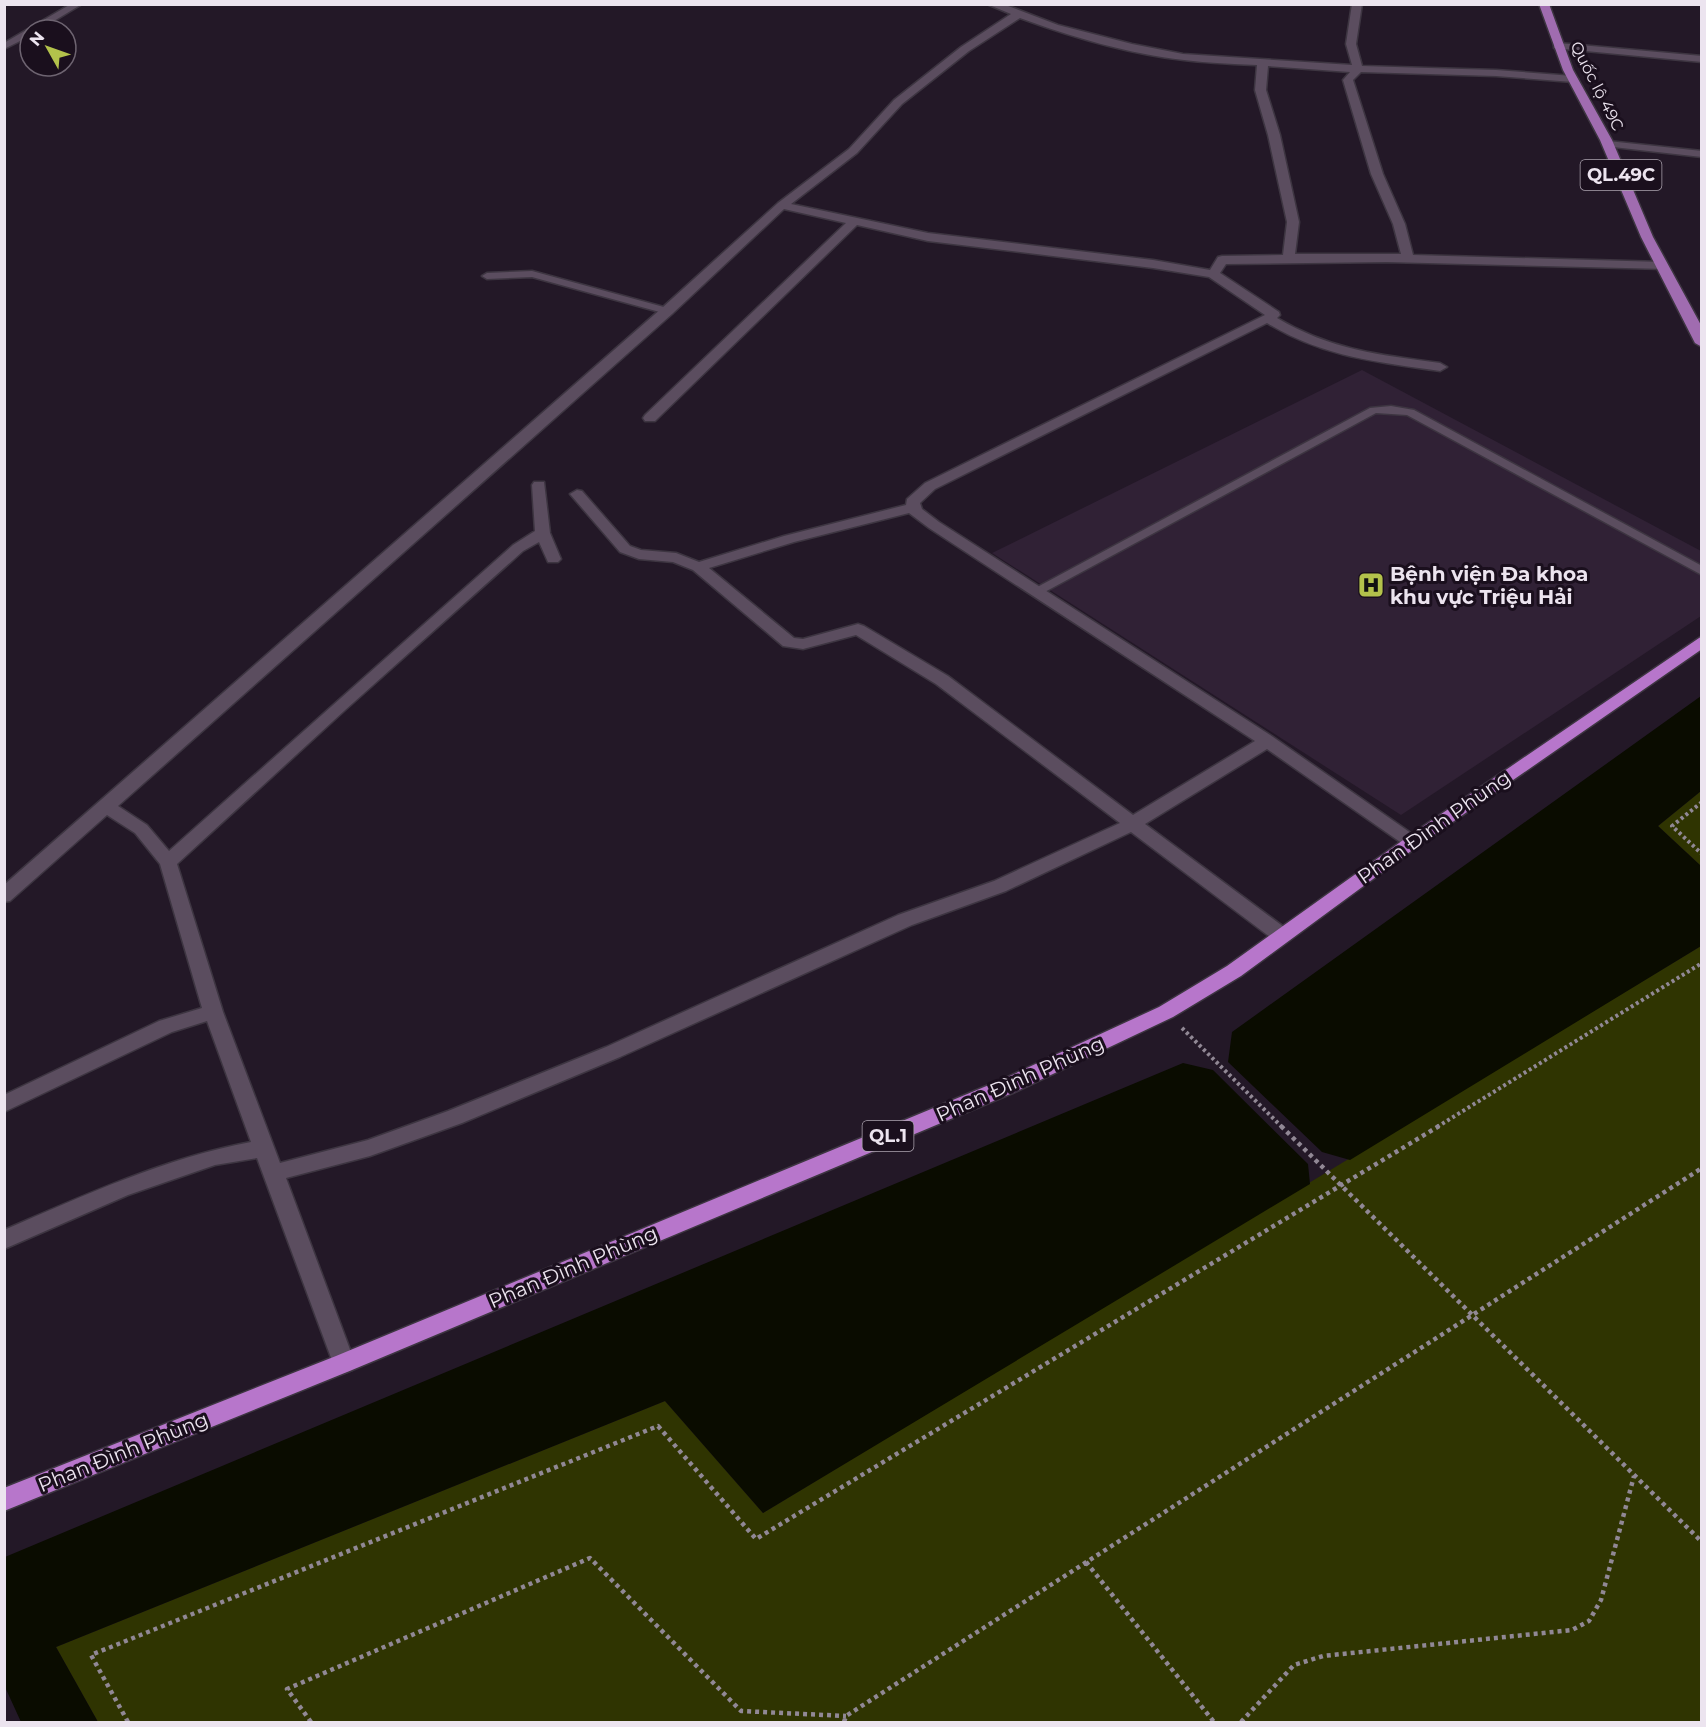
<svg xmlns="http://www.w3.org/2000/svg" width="1706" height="1727" viewBox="0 0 1706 1727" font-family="Montserrat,sans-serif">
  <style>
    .built { fill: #302135 }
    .green { fill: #2f3401 }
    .water { fill: #0a0c00 }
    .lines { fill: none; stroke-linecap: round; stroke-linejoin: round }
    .service-casing { stroke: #3d3541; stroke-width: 3 }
    .minor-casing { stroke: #3d3541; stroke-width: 3 }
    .primary-casing { stroke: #3d3541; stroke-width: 3 }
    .trunk-casing { stroke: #3d3541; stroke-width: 3 }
    .path-far1 { stroke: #918895; stroke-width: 4; stroke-dasharray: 3 3; stroke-linecap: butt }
    .path { stroke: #918895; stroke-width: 4.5; stroke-dasharray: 4 4; stroke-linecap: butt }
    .service { fill: #5b4d5f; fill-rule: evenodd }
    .minor { fill: #5b4d5f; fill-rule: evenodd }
    .primary { fill: #a06cb0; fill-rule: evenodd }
    .trunk { fill: #b776cb; fill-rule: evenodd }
    .labels { text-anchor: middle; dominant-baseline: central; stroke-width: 6; stroke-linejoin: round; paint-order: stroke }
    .far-street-label { font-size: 16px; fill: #ece4ef; stroke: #1a0f1d }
    .shield { fill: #1a0f1d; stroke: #ada4b0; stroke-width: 1.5 }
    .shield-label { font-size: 18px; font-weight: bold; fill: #ece4ef }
    .poi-label { font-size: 20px; font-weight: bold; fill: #ece4ef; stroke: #1a0f1d; text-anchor: start }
    .street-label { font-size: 20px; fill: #ece4ef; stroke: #1a0f1d }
  </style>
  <rect width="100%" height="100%" fill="#231827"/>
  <!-- built -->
  <path class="built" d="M1362,370L1701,551V616L1401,815L992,553Z"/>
  <!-- green -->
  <path class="green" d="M1701,791V866L1658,826Z
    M1701,946V1722H98L56,1647L665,1401L763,1513Z"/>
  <!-- water -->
  <path class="water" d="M1701,696V791L1658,826L1701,866V946L1350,1160L1322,1152L1228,1062L1232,1032Z
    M1183,1063L1213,1070L1308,1164L1310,1184L763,1513L665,1401L56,1647L98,1722H21L5,1687V1557Z"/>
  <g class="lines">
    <defs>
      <path id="service" d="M71,4H82L39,30H30V36L4,49V43Z
        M532,271L671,309L672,311L667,314L532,277L487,279L482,276L487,273Z
        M1391,406L1414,410L1702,566V575L1407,415L1376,413L1041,594H1031L1030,591L1370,408Z"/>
      <path id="minor" d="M987,4H1003L1058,25L1132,44L1183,54L1352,65L1346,44L1352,4H1362L1356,44L1362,66L1496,70L1573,76L1578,79L1573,82L1496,76L1361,72L1353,80L1383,174L1405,224L1413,255L1662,262L1668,266L1666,269L1387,262L1226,264L1220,273L1279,312L1280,315L1277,318C1331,350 1380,355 1440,363L1447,367L1440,371C1377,362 1323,357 1267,323L935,489L920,503L922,509L939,522L1273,737L1418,838L1421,842L1418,846L1412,848L1406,846L1267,749L1145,824L1288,930L1290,935L1288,940L1281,942L1274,940L1131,832L1006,891L912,925L620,1057L462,1123L370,1156L286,1178L355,1363L352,1370L344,1373L336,1370L333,1363L257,1158L215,1165L128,1195L4,1249V1230C85,1195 165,1158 251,1142L207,1021L172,1032L4,1112V1095L159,1021L202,1008L160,864L135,833L107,815L10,901L4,902V885L662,308L778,203L849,149L894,100L961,47L1011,14ZM1020,18C1072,37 1129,54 1184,60C1208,63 1233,64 1257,65L1255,90L1268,135L1287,222L1283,255L1222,256L1218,257L1210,270L1153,260L928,233L791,204L857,153L902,104L969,51ZM1268,66L1350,72L1343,80L1371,174L1393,224L1401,254H1295L1299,222L1280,135L1266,90ZM784,209L846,223L645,415L643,418L645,421H655L857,225L928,241L1153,268L1209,277L1265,315L925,483L907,499L906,505L784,536L699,562L676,553L641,550L630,546L582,491L577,490L570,494L620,552L639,559L673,562L693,570L783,646L803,649L856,635L936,684L1120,823L994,881L898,915L606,1047L448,1111L368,1140L280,1163L223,1012L177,864L344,711L523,551L539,542L548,562H558L561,559L550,533L544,482H534L532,485L535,531L513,545L169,851L147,825L118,806L672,314ZM909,513L929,528L1255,741L1133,815L948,676L864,626L858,624L803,639L794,638L709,568L794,542Z
        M1558,43L1702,56V62L1554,48V44Z
        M1608,141L1702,151V157L1604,146L1602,144Z"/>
      <path id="primary" d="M1539,4H1549L1573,70L1612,140L1653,237L1702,327V347L1695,343L1641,237L1600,140L1563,70Z"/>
      <path id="trunk" d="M1702,636V649L1418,846L1241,976L1173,1017L1015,1092L352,1370L4,1511V1488L336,1356L1001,1080L1159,1007L1227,966L1406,838Z"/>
    </defs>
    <!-- service casing -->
    <use href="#service" class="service-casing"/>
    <!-- minor casing -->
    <use href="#minor" class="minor-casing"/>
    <!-- primary casing -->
    <use href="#primary" class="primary-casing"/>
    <!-- trunk casing -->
    <use href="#trunk" class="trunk-casing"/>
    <!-- path-far1 -->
    <path class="path-far1" d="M1702,802L1672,826L1702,854
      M1182,1028L1282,1127
      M1437,1127L1702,963"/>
    <!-- path -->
    <path class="path" d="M1281,1126L1702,1542
      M1086,1562L1214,1722
      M128,1722L91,1655L658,1426L756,1539L1439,1126
      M311,1722L287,1689L590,1558L741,1711L846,1716
      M844,1722L846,1716L1702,1168
      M1241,1722L1294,1665L1323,1656L1572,1630L1589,1621L1601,1600L1634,1476"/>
    <!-- service -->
    <use href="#service" class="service"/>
    <!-- minor -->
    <use href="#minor" class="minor"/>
    <!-- primary -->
    <use href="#primary" class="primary"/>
    <!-- trunk -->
    <use href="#trunk" class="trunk"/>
  </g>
  <!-- icons -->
  <defs>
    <symbol id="hospital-square" viewBox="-11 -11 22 22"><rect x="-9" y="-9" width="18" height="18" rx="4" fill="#b3c24b" stroke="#1a0f1d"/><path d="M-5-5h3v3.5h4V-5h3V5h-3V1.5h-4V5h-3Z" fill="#111"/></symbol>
  </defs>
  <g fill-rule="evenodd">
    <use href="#hospital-square" x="1356" y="570" width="30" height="30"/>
  </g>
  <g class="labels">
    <!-- far-street labels -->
    <g class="far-street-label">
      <text transform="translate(1597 86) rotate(63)">Quốc lộ 49C</text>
    </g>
    <!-- shield labels -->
    <g class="shield">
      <rect x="1580.5" y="160" width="81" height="30" rx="4.5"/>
      <rect x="862.5" y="1121" width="51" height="30" rx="4.5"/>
    </g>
    <g class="shield-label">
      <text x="1621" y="175">QL.49C</text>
      <text x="888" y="1136">QL.1</text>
    </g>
    <!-- poi labels -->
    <g class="poi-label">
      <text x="1390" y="574">Bệnh viện Đa khoa<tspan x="1390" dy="23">khu vực Triệu Hải</tspan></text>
    </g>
    <!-- street labels -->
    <g class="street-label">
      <text transform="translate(1434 827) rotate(-35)">Phan Đình Phùng</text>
      <text transform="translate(1020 1079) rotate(-24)">Phan Đình Phùng</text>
      <text transform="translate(573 1267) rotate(-23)">Phan Đình Phùng</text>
      <text transform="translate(123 1452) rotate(-22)">Phan Đình Phùng</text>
    </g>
  </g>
  <!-- border -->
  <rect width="1706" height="1727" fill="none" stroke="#ece4ef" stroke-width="12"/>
  <!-- north arrow -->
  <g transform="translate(48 48) rotate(310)"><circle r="28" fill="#1a0f1d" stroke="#6e6471" stroke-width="1.5"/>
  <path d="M0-4.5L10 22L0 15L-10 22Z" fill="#b3c24b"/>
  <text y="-9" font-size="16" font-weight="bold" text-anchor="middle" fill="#ece4ef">N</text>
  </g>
</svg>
